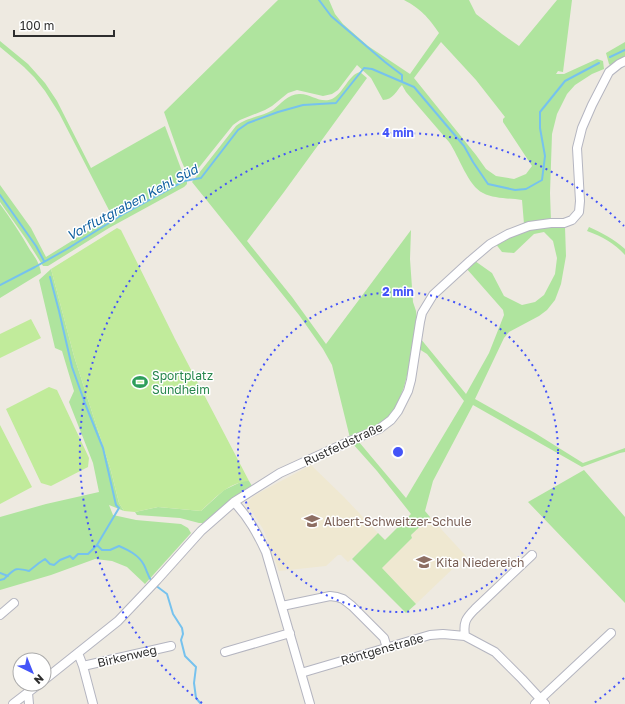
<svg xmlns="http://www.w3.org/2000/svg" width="625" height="704" viewBox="0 0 625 704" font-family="'Golos Text',sans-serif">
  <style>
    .education { fill: #efe8d1 }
    .green { fill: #afe49e; fill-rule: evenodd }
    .pitch { fill: #c1eb9b }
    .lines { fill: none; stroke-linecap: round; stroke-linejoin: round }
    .stream { stroke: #76c2ee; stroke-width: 2 }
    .minor-casing { stroke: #b4b5c0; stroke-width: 10 }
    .minor { stroke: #fff; stroke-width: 8 }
    .ring { fill: none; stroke: #4454f8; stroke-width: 2; stroke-dasharray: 2 4 }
    .labels { text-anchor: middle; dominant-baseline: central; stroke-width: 3; stroke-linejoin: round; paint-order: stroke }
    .leisure-label { font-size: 12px; fill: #27864d; stroke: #fff; text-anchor: start }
    .street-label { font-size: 12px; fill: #2e2e2e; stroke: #fff }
    .education-label { font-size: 12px; fill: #785e54; stroke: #fff; text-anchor: start }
    .water-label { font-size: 13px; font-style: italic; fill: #0f60a0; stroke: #fff }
    .centre { fill: #4454f8; stroke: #fff; stroke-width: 2 }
    .ring-label { font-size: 12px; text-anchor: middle; font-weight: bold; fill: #4454f8; stroke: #fff; stroke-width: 3; stroke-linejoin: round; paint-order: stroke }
  </style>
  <rect width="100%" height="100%" fill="#eeeae1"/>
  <!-- education -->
  <path class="education" d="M311,465L344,497L378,533L348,562L341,555H338L326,566L279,571L270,546L263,529L247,504L252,497L266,489Z
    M430,517L466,556L416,604L382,568L412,538L411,535Z"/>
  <!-- green -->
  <path class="green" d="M278,0H329L335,14L343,24L368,46L410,74L439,33C428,17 421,9 404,0H469L476,14L502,34L519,46L557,0H572L563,72L558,71L556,74H564L597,59L603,61L604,69L592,74L575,85L567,94L557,114L552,134L550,193L551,221L524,224L522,200C510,198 494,199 483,193C468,186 459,156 449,142L406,92L402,85C396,91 393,100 383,100L371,78L357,65L338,90L332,94L323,96L297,90L288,93L272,106L265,110L240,120L233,125L193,175L189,178L181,160L164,112ZM441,42L476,80L505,117L503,119V122L532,166L526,174L514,179L496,176L486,169L476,155L414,78Z
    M0,41L28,64L45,83L57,101L91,168L165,126L183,174L187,181V184L184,187L109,228L48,266H43L26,239L0,202V185L31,228L46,257L112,216L59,113L45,91L34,77L24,67L0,47Z
    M625,42V59L612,67L609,64L606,53Z
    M360,72L367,78L284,192L247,241L292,297L326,344L411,230L410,259L413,302L416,311L417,320L412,356L404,387L395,409L386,420L374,428L350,438L332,365L323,349L299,315L192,182L236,126C247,117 261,117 273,110C281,104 288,94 299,94C310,93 320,104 332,99C344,93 348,75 360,72Z
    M0,204C11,219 21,234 30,250C35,257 40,264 41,273L0,298Z
    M546,226L565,227L566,256L561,284L555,300L547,310L539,316L509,332L504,338L475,399L535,433L583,463L625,448V452L620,453L582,467L473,405L433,481L425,511L430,517L411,535L412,538L382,568L416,604L406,613L352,559L378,533L385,540L411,514L377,471L353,444L359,442L406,498L464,401L427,354L419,349L420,338L466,394L489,353L504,315L503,310L466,268L475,261L492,273L504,296L522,305L535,302L544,295L555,274L557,258L553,241L544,232L534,234L514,253L502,252L495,243L515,232Z
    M589,227C602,233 614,239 625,249V255C614,243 603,237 587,231Z
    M51,269L74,356L111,471L119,503L124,511L109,505L113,515L136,520L181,524L188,528L191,533L145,584L127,567L112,561L95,559L51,575L0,590V517L46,504L99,492L93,463L69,402L74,391L62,351L55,348L39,280Z
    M584,470L625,517V603L528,502Z
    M243,481H249L252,486L227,503L203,523H199L180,518L137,515L135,512L158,507L201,511L224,490Z"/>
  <!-- pitch -->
  <path class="pitch" d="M117,228L121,230L175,339L249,481C229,482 215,498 201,511L158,507L135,512L124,511L119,503L111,471L74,356L51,269Z
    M31,319L41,338L0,358V334Z
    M49,387L57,390L89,458L88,467L51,486L41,483L6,409Z
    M0,425L32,487L0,504Z"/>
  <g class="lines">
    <!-- stream -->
    <path class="stream" d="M319,0L331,16L385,62L402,75V81
      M610,57L625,50
      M0,195L36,246L44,261
      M50,277L59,311L72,367L86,406L103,448L116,505L119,508L97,545
      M0,285L35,267L67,249L125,213L184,181L201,178L238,130L248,123L278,112L303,105L336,103L364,68L372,69L414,87L464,146L473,162L488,184L515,190L526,189L542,180L545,156L540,128V112L565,81L599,63
      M0,573L8,576
      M0,580L4,579C15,569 14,567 29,571L39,563L45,559L50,564L54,565L60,560L70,556L73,559L78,554H88L97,545L102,550H110L119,546C128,550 139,555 144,565C147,571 148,576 152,582
      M155,585L167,594L173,614L182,628L183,634L181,640L185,656L196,667L194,683L196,698L201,704"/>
    <defs>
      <path id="minor" d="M234,502C249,518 257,533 266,552L310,704
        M282,606L330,596L337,597L343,599L352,606L384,638L387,648
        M0,615L14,603
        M465,636C463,622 466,618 475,609L532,555
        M225,652L290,633
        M78,653L83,666L93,704
        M83,666L171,646
        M301,673L430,635L443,634L465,636L495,652L522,679L545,704
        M44,680L118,621L157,580L201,531L234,502L280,473L350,441L379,429L391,420L398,411L408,391L411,380L420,322L422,313L433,295L470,261L490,244L508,234L529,226L551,223H564L572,220L579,212L580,201L577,148L582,128L592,105L609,72L619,64L625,61
        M28,693L29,704
        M13,704L39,684
        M535,704L611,633"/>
    </defs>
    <!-- minor casing -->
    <use href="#minor" class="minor-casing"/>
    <!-- minor -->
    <use href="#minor" class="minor"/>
  </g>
  <!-- distance rings -->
  <g class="ring">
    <circle cx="398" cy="452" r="160"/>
    <path d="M624 678A319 319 0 0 1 594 703M202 703A319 319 0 1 1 624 226"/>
  </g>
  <!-- icons -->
  <defs>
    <symbol id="stadium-bare" viewBox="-9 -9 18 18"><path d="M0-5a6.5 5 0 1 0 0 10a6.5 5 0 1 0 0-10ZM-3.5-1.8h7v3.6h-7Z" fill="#2e9e5b" stroke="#fff" stroke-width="2.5" paint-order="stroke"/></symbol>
    <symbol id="school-bare" viewBox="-9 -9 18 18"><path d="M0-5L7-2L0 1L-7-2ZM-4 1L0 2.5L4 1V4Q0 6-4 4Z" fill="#8d6e63" stroke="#fff" stroke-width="2.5" paint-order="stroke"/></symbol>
  </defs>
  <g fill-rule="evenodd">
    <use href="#stadium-bare" x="129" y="371" width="22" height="22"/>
    <use href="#school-bare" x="301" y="510" width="22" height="22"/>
    <use href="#school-bare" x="413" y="551" width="22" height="22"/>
  </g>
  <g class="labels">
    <!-- leisure labels -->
    <g class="leisure-label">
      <text x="152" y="375">Sportplatz<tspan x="152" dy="14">Sundheim</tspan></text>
    </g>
    <!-- street labels -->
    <g class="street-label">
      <text transform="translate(343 444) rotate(-25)">Rustfeldstraße</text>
      <text transform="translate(382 649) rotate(-16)">Röntgenstraße</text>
      <text transform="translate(127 656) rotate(-13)">Birkenweg</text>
    </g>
    <!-- education labels -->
    <g class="education-label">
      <text x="324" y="521">Albert-Schweitzer-Schule</text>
      <text x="436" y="562">Kita Niedereich</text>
    </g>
    <!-- water labels -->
    <g class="water-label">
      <text transform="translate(132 202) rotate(-28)">Vorflutgraben Kehl Süd</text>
    </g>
  </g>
  <circle cx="398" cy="452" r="6" class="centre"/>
  <g class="ring-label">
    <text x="398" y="137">4 min</text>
    <text x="398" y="296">2 min</text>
  </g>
  <!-- north arrow -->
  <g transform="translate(32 672) rotate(137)"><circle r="19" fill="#ffffff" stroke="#ababab"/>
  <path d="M0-3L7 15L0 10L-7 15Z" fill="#4454f8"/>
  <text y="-6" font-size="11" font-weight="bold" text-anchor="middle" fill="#2e2e2e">N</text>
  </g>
  <!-- scale -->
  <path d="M14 30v6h100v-6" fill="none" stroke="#2e2e2e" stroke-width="2"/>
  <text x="20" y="30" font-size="12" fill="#2e2e2e" stroke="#ffffff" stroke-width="3" paint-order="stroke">100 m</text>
</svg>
